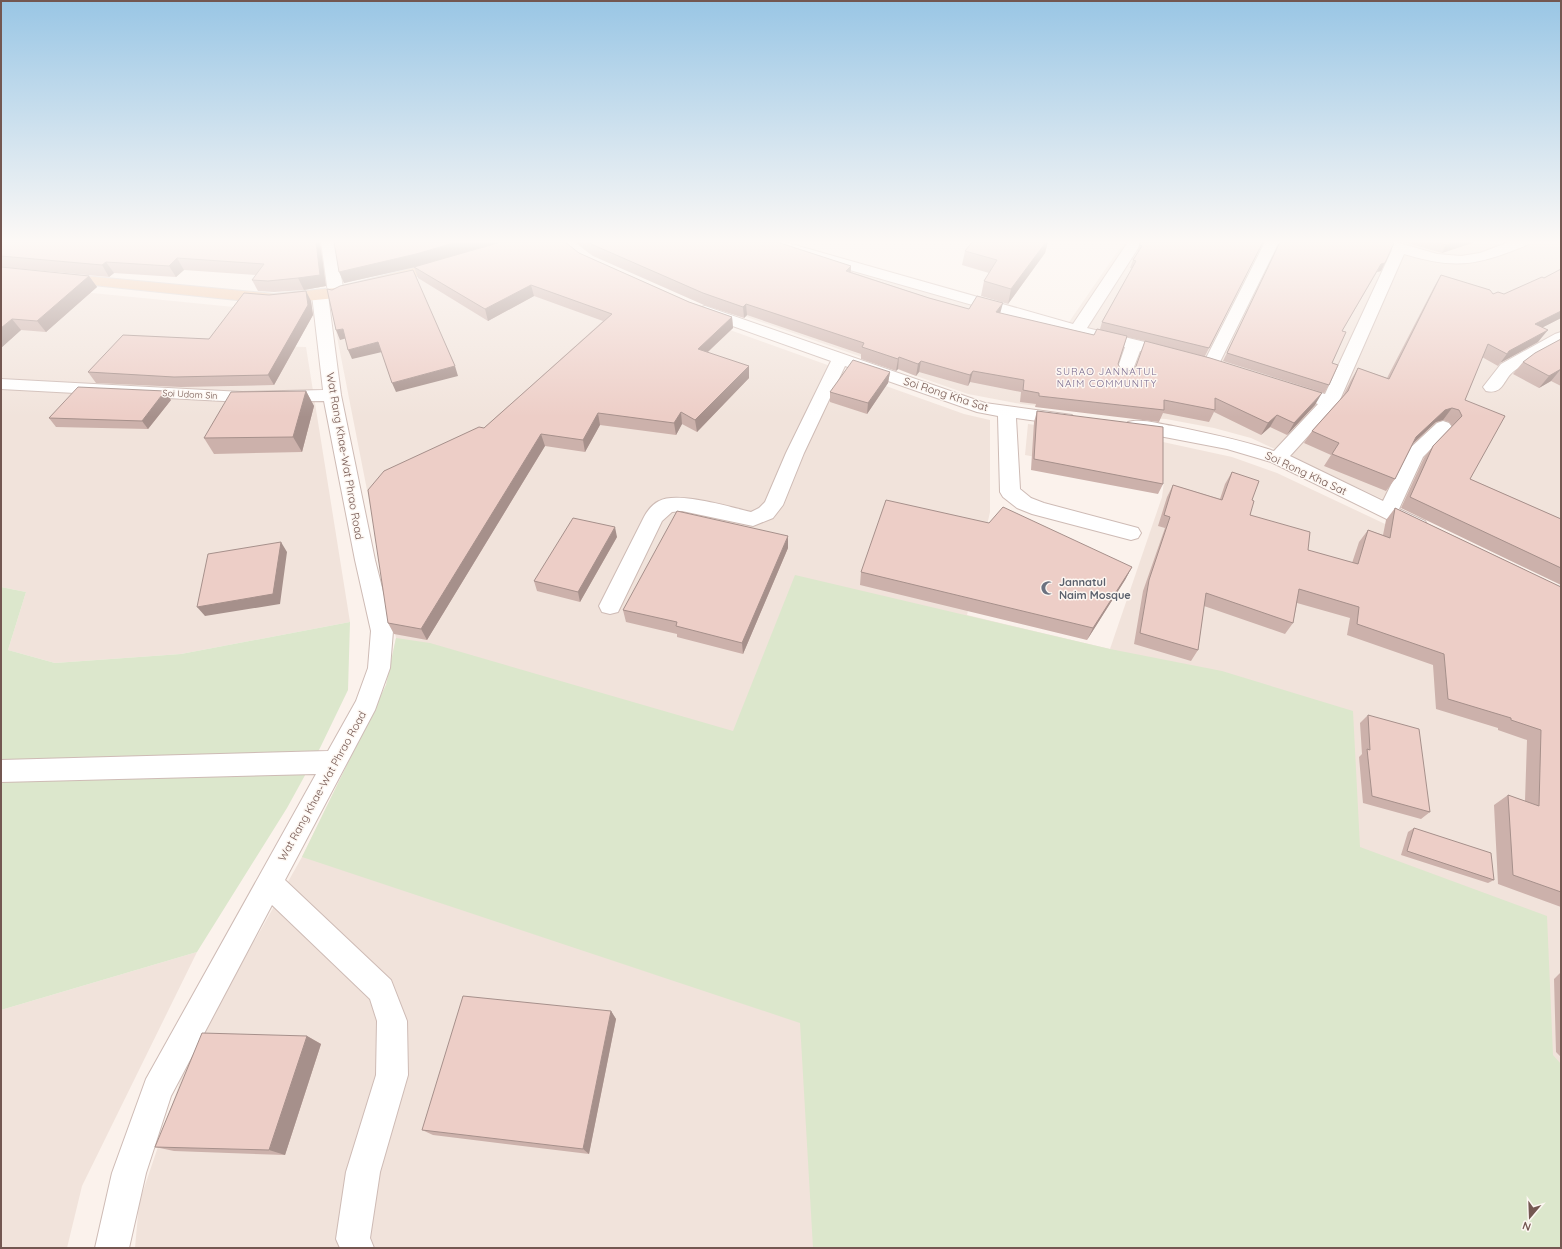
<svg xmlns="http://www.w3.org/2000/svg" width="1562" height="1249" viewBox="0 0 1562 1249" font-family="Quicksand,sans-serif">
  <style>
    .residential { fill: #f1e3db }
    .green { fill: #dce7cc }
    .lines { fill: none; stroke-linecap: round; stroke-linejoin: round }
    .minor-casing { stroke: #cebbb5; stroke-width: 2 }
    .major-casing { stroke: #d8d0ce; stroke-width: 2 }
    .minor { fill: #fff; fill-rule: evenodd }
    .major { fill: #f0caad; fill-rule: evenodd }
    .wall { fill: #ccb1ab; fill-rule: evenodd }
    .shaded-wall { fill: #a6908b }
    .building { fill: #edcec7; stroke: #a6908b }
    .labels { text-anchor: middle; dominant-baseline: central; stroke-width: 3; stroke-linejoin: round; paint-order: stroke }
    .far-street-label { font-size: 9px; fill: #735751; stroke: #fdf7f2 }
    .far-neighbourhood-label { font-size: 10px; letter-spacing: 1px; fill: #7a6a8e; stroke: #fdf7f2 }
    .street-label { font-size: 11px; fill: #735751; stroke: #fdf7f2 }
    .worship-label { font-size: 11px; font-weight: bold; fill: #5b616d; stroke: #fdf7f2; text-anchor: start }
  </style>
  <rect width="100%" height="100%" fill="#fbf2ec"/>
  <!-- residential -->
  <path class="residential" d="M578,242H789L1067,325L1124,242H1561V582L1251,438L1214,428L1166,419L1129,417L1021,404L968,394L704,302Z
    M544,245L680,312L964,414L990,420V512L967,615L1110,649L1162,497L1164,481L1025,455L1028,424L1163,442L1232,457L1277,473L1561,607V1248H135L139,1203L188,1058L302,857L386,685L396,638L330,301Z
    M1,284L244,308L217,345L306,347L350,622L181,654L55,663L8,650L26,592L1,587Z
    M197,952L82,1186L67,1248H1V1010Z"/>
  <!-- green -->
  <path class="green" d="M795,575L1110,649L1222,671L1353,711L1360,847L1547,916L1553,1055L1561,1064V1248H813L800,1023L302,857L386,685L396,638L430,643L733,731Z
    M1,587L26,592L8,650L55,663L181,654L350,622L348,690L320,748L287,808L197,952L1,1010Z"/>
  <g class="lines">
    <defs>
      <path id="minor" d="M321,242H335L344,293L341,296L336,298L331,296L328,293Z
        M760,242H784L1073,324L1128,242H1142L1087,328L1178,350L1180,354L1178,358L1172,359L1140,351L1129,380L1123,381L1117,380L1115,376L1125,347L1071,333L762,245Z
        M1265,242H1279L1219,364L1217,368L1211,369L1205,368L1203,364Z
        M1373,242H1396L1437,254L1461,256L1480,253L1509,242H1529L1527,245C1478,265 1457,270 1404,254L1339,402L1290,456L1383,501L1408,450L1437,423L1443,421L1449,423L1452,427L1449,431L1423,457L1399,509L1425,521L1428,526L1425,531L1418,533L1411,531L1271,462L1227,449L1128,430L1125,426L1128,422C1142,418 1159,424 1173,426C1207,433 1241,440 1274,451L1318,404L1284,393L1281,389L1284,385L1290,384L1325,394L1392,250L1375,245Z
        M320,290L325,292L328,295L341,395L375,560L393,631L390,668L375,710L285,880L391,980L407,1021L408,1075L380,1172L370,1238L374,1248H340L336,1239L346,1172L376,1075L377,1021L370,999L272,905L171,1096L146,1173L129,1248H95L112,1173L146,1079L316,774L1,782V760L328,751L356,701L368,668L371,631L355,560L324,401L242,402L1,389V379L242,392L323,390L312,295L315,292Z
        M705,306L985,403L1072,415L1075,419L1072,423L1066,425L1016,418L1020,489L1031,498L1044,503L1138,528L1141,533L1138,538L1131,540L1032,514L1017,508L1003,497L1000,492L998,416L977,412L845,366L804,453L783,505L773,518L753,526L682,511L672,512L662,521L618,612L610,614L602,612L599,606L644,517C647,511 653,504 659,501C677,491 730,507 751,512L759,508L765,502L786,453L831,361L699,314L697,311L699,308Z
        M1561,332V344C1546,353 1528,360 1514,371C1503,379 1504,395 1486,391L1483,387L1501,364L1555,334Z"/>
      <path id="major" d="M445,260L450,261L452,264L450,267L336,298L274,304L64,282L59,281L57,278L59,275L64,274L274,294L335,288Z"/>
    </defs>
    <!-- minor casing -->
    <use href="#minor" class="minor-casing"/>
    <!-- major casing -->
    <use href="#major" class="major-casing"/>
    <!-- minor -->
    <use href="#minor" class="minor"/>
    <!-- major -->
    <use href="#major" class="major"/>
  </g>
  <!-- wall -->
  <path class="wall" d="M1,242H320L326,286L304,290L274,292L258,291L252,280L256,275L184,270L176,277L114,273L109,277L1,267Z
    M334,242L579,253L689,302L732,317L733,328L708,352L749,378L697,432L682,424L676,435L600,425L585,452L545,446L427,640L394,634L388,623L484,428L603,321L534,296L488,321L418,278L414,267L344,283Z
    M574,242H777L851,266V272L929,298L969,309L1000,313L1094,335L1100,329L1102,322L1132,268H1130L1133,260L1137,253L1139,245L1141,242H1263L1205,356L1315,405L1287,435L1270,427L1261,435L1214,412L1209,422L1163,413L1159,422L1035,407L1036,404L1020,402L1021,392L970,382L968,386L919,372L916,376L898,369L896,371L861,359V354L747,315L744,318L704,305L593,256ZM1127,337L1145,341L1135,369L1128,371L1121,370L1118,364Z
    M972,242H1048L1045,253L1008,304L981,296L984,281L989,273L962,265L965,251Z
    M1280,242H1391L1385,263L1381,271L1377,272L1342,331L1332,363L1329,385L1324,393L1223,361Z
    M1403,242H1475L1442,253Z
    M1,267L89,276L97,287L46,332L21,330L1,348Z
    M1561,269V318L1543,327L1538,342L1500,363L1498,366L1482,357L1465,400L1470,479L1561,519V585L1401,508L1424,458L1433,446L1452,426L1449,422L1443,420L1436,422L1413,444L1395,479L1386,491L1324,466L1331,455L1304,443L1312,431L1343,396L1351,380L1358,368L1387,378L1434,287L1441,275L1493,294H1504L1544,278Z
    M306,291L311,301L313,315L274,385L181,387L96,383L88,372L209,339L269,295Z
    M1561,339V386L1551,381L1539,388L1513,374L1523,362Z
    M890,372L888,383L867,414L830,402V392Z
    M306,391L314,406L302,452L214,454L204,438Z
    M171,400L148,429L56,427L49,418Z
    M1037,411L1163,484L1158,494L1031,470L1034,422Z
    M1232,472L1252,500L1250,515L1308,550L1352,563L1359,542L1368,530L1383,535L1386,520L1395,508L1561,587V907L1498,884L1494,805L1508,795L1525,801L1527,740L1498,730V728L1436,709L1433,665L1347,635L1350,618L1297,603L1293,623L1285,634L1204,606L1198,650L1191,661L1134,644L1143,591L1165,528L1158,526L1167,497L1173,485L1220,499L1225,484Z
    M617,537L580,602L537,591L534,581Z
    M788,548L743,654L677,637V634L626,622L623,610Z
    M1132,567L1125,580L1087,640L860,585L861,572Z
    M1368,715L1430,812L1421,819L1363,803L1359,757L1362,754L1360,723Z
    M1414,828L1494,880L1488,883L1401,855L1408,832Z
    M1561,972V1057L1556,1052L1554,979Z
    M611,1011L616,1019L589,1154L433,1135L422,1130Z
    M307,1036L321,1044L285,1155L174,1151L155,1147Z"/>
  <!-- shaded-wall -->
  <path class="shaded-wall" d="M316,242H320L326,286L304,290L298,278Z
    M457,242H500L420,266L344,283L339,272Z
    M1046,242H1048L1045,253L1008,304L1011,289Z
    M1456,242H1475L1442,253L1446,245Z
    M177,258L184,270L176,277L169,266Z
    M106,262L114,273L109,277L102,265Z
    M1385,263L1381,271L1377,272L1381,264Z
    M851,266L850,278L846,271Z
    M89,276L97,287L46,332L37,321Z
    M531,285L534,296L488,321L485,309Z
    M306,291L311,301L313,315L274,385L268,375Z
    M1003,303L1000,314L996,312Z
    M746,304L747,315L744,318L743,307Z
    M1561,311V318L1526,336L1535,324Z
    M732,317L733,328L699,360L698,349Z
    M12,319L21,330L1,348V328Z
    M343,329L347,338L340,340L336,330Z
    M1548,330L1538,342L1500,363L1498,366L1509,351Z
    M378,342L382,352L352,359L348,350Z
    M899,357L898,369L896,371L898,359Z
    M921,361L919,372L916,376L918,364Z
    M455,366L458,376L396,392L392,383Z
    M749,366V378L697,432L695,420Z
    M1561,369L1551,381L1539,388L1549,376Z
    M973,371L970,382L968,386L970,375Z
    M890,372L888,383L867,414L868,403Z
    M165,391L171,400L148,429L142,421Z
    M306,391L314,406L302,452L293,437Z
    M1322,393L1315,405L1287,435L1294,423Z
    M1452,408L1443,420L1436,422L1407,449L1416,437L1445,410Z
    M681,412L682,424L676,435L674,423Z
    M598,413L600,425L585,452L583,440Z
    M1277,415L1270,427L1261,435L1268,423Z
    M541,434L545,446L427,640L421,629Z
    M615,527L617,537L580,602L578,592Z
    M788,536V548L743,654L742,643Z
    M281,542L287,552L280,604L205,616L197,607Z
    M1132,567L1125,580L1087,640L1093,628Z
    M611,1011L616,1019L589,1154L583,1149Z
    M307,1036L321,1044L285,1155L269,1150Z"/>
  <!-- building -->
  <path class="building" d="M1,242H316L320,275L298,278L268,281L252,280L264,264L177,258L169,266L106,262L102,265L1,256Z
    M334,242H457L416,254L339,272Z
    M501,242H565L579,253L689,302L732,317L698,349L749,366L695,420L681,412L674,423L598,413L583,440L541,434L421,629L388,623L368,490L384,471L479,427L484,428L612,314L531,285L485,309L414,267Z
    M588,242H777L851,266L846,271L929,298L969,309L977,296L1003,303L996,312L1094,335L1097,329L1127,336L1118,364L1121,370L1128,371L1135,369L1145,341L1210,358L1322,393L1294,423L1277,415L1268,423L1215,398V410L1164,400V410L1039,396V393L1023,390L1024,380L973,371L970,375L921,361L918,364L899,357L898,359L862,347L864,343L746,304L743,307L703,293L591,244Z
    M972,242H1046L1011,289L984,281L997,260L965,251Z
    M1141,242H1263L1209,348L1102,322L1136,261L1133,260L1142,246L1139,245Z
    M1280,242H1391L1394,243L1385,263L1381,264L1342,331L1346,332L1332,363L1338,365L1329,385L1227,353Z
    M1436,242H1456L1446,245Z
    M1,267L89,276L37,321L12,319L1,328Z
    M1561,269V311L1535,324L1548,330L1509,351L1507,354L1488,344L1465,400L1505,416L1470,479L1561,519V568L1410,497L1433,446L1462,416L1459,410L1452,408L1445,410L1416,437L1395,479L1332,454L1339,443L1312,431L1348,391L1358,368L1389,379L1441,275L1490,290L1493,294L1498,292L1504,294L1542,277L1544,278Z
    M413,270L455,366L392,383L378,342L348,350L343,329L336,330L327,289L332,290L340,286Z
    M306,291L308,305L268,375L174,377L88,372L123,335L209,339L244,293L269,295Z
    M1561,339V369L1549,376L1523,362L1535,353Z
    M853,360L890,372L868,403L830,392Z
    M78,387L165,391L142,421L49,418Z
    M306,391L293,437L204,438L231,392Z
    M1037,411L1163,427V484L1034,459Z
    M1232,472L1259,481L1252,500L1254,501L1250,515L1310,532L1308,550L1358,564L1368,530L1390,538L1395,508L1561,587V892L1513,875L1508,795L1539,806L1541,730L1511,720V718L1448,699L1444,654L1357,624L1359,607L1299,589L1293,623L1206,593L1198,650L1140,633L1149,580L1170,517L1164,515L1173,485L1222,500Z
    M886,500L989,523L1003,507L1132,567L1093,628L861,572Z
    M677,511L788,536L742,643L676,626L677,622L623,610Z
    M573,518L615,527L578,592L534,581Z
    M281,542L273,594L197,607L208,554Z
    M1368,715L1419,729L1430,812L1372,796L1367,749L1370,750Z
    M1414,828L1491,853L1494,880L1407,851Z
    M463,996L611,1011L583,1149L422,1130Z
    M202,1033L307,1036L269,1150L155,1147Z"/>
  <!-- sky -->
  <linearGradient id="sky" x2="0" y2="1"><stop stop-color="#99c6e5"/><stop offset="0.58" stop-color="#fdf9f6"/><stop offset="1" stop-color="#fdf9f6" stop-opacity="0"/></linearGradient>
  <rect width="1562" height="417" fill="url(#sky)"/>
  <!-- icons -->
  <defs>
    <symbol id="mosque-bare" viewBox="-9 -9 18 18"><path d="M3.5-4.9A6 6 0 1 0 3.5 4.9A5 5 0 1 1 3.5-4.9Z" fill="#6b7280" stroke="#fdf7f2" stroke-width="2.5" paint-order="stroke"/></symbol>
  </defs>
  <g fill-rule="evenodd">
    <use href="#mosque-bare" x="1038" y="578" width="20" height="20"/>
  </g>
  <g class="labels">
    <!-- far-street labels -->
    <g class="far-street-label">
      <text transform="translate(190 394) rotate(3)">Soi Udom Sin</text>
    </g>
    <!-- far-neighbourhood labels -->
    <g class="far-neighbourhood-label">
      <text x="1107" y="371">SURAO JANNATUL<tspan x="1107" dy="12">NAIM COMMUNITY</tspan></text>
    </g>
    <!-- street labels -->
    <g class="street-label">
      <text transform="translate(946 394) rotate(18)">Soi Rong Kha Sat</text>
      <text transform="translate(345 456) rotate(80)">Wat Rang Khae-Wat Phrao Road</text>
      <text transform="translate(1306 473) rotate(25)">Soi Rong Kha Sat</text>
      <text transform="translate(322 786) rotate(-61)">Wat Rang Khae-Wat Phrao Road</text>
    </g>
    <!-- worship labels -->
    <g class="worship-label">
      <text x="1059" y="582">Jannatul<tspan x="1059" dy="13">Naim Mosque</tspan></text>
    </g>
  </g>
  <!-- border -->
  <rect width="1562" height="1249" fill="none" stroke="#735751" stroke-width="4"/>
  <!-- north arrow -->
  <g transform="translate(1530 1217) rotate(199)" stroke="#fdf7f2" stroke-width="3" paint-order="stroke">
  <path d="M0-3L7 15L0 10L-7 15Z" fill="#735751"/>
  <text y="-6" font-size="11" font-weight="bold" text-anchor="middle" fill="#735751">N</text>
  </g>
</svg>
